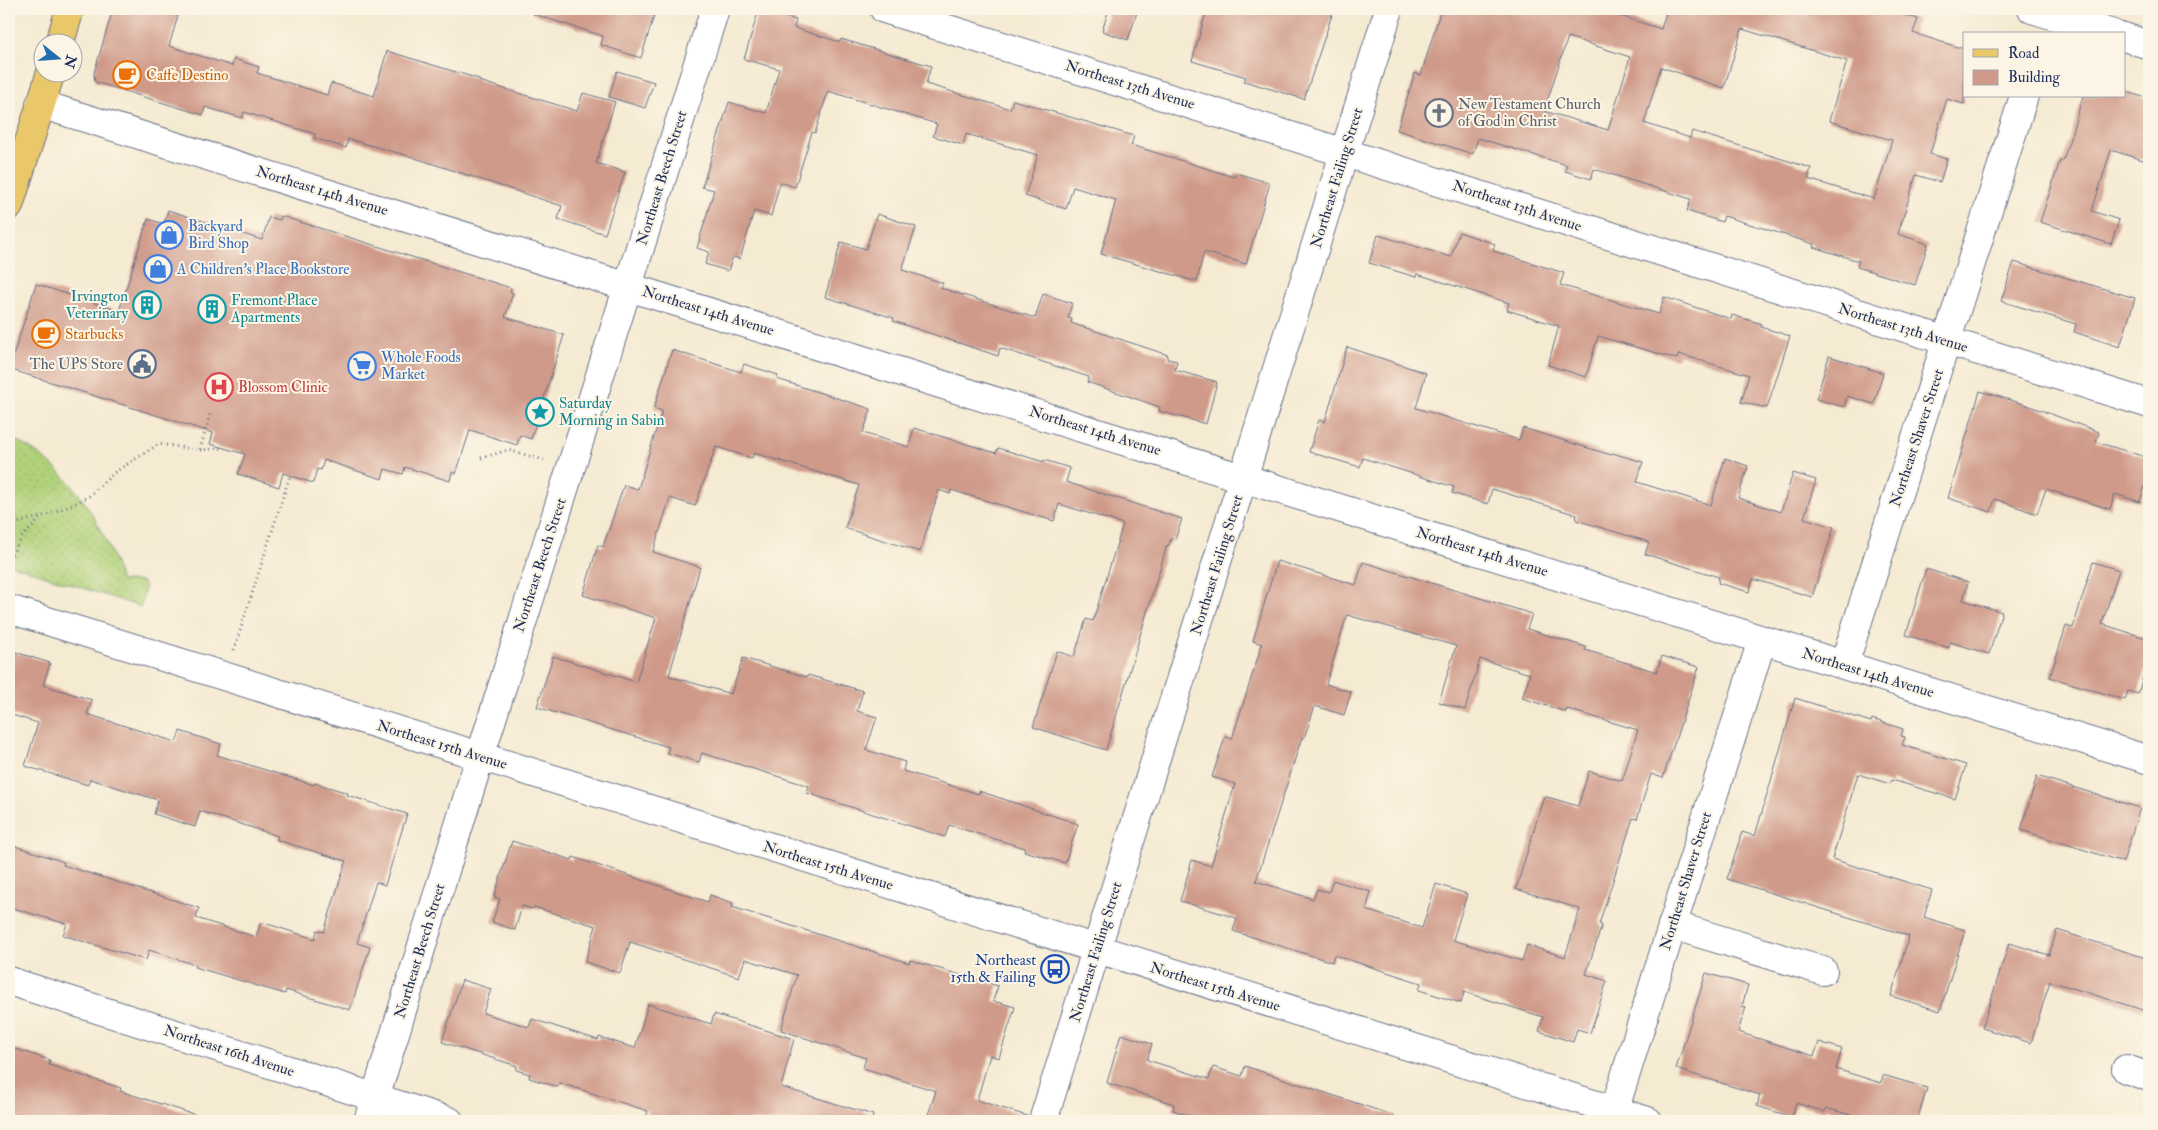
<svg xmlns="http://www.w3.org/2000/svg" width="2158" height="1130" viewBox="0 0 2158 1130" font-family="'IM FELL Double Pica',serif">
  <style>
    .grass { fill: url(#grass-dots); stroke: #66806c }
    .building { fill: #cf9a89; fill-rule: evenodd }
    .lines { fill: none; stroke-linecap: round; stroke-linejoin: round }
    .minor-casing { stroke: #677087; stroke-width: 30 }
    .major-casing { stroke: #677087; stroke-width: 30 }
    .path { stroke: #677087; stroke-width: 3; stroke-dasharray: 1 4; stroke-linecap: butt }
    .minor { stroke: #fff; stroke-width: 28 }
    .major { stroke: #eac769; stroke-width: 28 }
    .labels { text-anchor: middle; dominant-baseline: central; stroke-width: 4; stroke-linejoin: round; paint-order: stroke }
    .food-label { font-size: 15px; fill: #c56008; stroke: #fcf5e5; text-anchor: start }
    .street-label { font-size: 15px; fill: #1b2f5e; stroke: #fcf5e5 }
    .worship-label { font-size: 15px; fill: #5b616d; stroke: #fcf5e5; text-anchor: start }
    .shop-label { font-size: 15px; fill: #366cbe; stroke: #fcf5e5; text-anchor: start }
    .culture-label { font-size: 15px; fill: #0d838f; stroke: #fcf5e5; text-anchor: start }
    .service-label { font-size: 15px; fill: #4e5e75; stroke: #fcf5e5; text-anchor: end }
    .health-label { font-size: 15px; fill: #be3a42; stroke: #fcf5e5; text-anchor: start }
    .transit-label { font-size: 15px; fill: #164399; stroke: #fcf5e5; text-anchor: end }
  </style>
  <defs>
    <pattern id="grass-dots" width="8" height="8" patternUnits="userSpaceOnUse" patternTransform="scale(1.25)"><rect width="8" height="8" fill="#b0d179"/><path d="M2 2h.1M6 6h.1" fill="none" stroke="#97b46b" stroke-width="1.8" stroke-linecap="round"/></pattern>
  </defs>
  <rect width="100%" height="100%" fill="#fcf5e5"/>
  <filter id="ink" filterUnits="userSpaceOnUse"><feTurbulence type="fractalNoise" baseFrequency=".02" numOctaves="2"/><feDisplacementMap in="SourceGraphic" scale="10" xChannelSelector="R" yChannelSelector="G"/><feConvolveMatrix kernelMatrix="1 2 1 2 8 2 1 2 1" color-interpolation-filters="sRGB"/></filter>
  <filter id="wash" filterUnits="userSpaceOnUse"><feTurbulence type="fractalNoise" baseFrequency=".0096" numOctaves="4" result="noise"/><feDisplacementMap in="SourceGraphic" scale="20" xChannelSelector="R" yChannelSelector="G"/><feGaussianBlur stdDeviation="1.12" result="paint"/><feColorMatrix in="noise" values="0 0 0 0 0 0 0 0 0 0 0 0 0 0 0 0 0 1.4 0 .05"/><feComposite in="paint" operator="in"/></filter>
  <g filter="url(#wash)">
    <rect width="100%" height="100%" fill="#f5ead2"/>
    <!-- grass -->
    <path class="grass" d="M9,437C69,465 102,519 121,581H142L145,587L141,607L9,564Z"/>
    <g id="blocks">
      <!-- building -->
      <path class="building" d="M113,9H180L169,46L232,66L234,59L259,67L257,73L327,95L331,83L374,96L387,51L479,79V81L577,111L583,93L615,102L596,163L625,172L605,234L558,219L562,206L412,157L348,139L346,148L314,138L315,134L244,112L242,118L205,107L203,115L95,82L94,73Z
        M534,9H656L641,58L601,45L603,36L533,14Z
        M759,9L796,20L794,28L840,42L841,39L931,66L926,84L1010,109L1013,100L1087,122L1134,136L1131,145L1234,177L1236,173L1270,183L1246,264L1204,252L1197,280H1191L1101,254L1116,200L1073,187L1066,209L1025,196L1038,155L966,134L963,145L933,136L937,124L828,91L815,133L812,132L795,187L780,182L771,216L754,211L740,259L734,257L732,259L728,271L705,264L709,252L697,248L714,190L702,187L729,102L766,113L779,69L744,59Z
        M1109,9H1138L1128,40L1102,31Z
        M1207,9H1334L1304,99L1244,81L1246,77L1192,61Z
        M1441,9H1599L1661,29L1667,9H1883L1918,19L1913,33L1964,49V104L1947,99L1930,154L1947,159L1940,182L1916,175L1898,234L1928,244L1915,285L1857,267L1859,261L1813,247L1814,244L1724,216L1722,222L1687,211L1691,199L1594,169L1591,179L1565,171L1567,165L1478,138L1473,154L1397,130L1415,73L1421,75ZM1742,29L1847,61L1829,121L1892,140L1874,199L1808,179L1811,168L1692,131L1690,138L1644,123L1661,67L1724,88ZM1568,37L1630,57L1608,130L1544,111Z
        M617,71L654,82L645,108L609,97Z
        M2124,91L2149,99V162L2111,150L2092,211L2119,220L2111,244L2040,222L2060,161H2063L2083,96H2124Z
        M168,210L262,240L269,217L280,220L281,216L511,288L510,292L513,293L505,317L564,335L531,439L520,435L517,445L470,430L456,474L452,472L450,481L405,467L403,474L385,469L382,479L324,460L321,470L317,469L313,483L283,473L279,487L238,474L245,454L210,444L213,433L9,369L36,284L119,311L148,219L164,224Z
        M877,214L916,227L902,270L943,283L941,288L1035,318L1043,294L1072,303L1068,318L1072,319L1071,323L1168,355L1167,359L1177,361L1175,370L1217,382L1206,424L1159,411L1160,407L1087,382L1089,377L1000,348L998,356L893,321L894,318L825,297L841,242L866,249Z
        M1459,232L1495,244L1493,251L1564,273L1560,285L1659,314L1664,297L1731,319L1732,315L1762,324L1761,327L1790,336L1767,408L1741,402L1749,375L1679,354L1677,359L1598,336L1586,377L1548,365L1559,326L1507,310L1509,303L1417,274L1416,277L1369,263L1378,235L1451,257Z
        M2014,262L2135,298L2120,347L2074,332L2076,324L2001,301Z
        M1347,347L1426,373L1416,408L1519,440L1523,428L1611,455L1612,453L1643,462L1637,482L1711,505L1725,458L1748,466L1738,498L1781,512L1793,473L1816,480L1804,518L1834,527L1812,597L1753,579L1749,592L1718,583L1719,577L1645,554L1649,542L1576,520L1577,515L1492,489L1488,504L1452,493L1454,487L1363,458L1360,467L1309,452L1319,420L1325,422Z
        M672,350L741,372L744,364L778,375L777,379L871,409L863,433L909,447L914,428L996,453L998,448L1044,462V460L1070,468L1066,482L1182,519L1175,540L1171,538L1169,546L1167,545L1106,750L1033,727L1057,651L1074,657L1086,619L1093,621L1123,524L1059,504L1054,521L951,490L950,494L939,490L920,552L845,528L859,485L754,453L752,458L716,447L695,506L670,498L653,552L700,567L669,676L731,694L743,658L807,677L808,675L863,691L857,711L877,717L866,750L905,762L903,771L979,794V791L1078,824L1065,863L1024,851L1025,848L949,825L945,837L807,793L809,786L702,753L699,762L667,753L669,747L537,707L553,656L636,682L656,618L583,595L598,545L603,547L624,485L638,489L662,411L654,408Z
        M1829,356L1883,373L1874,404L1847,396L1844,407L1816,399Z
        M1980,391L2027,405L2099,432L2096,442L2149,458V472L2140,502L2115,494L2110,509L2046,489L2037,514L1995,499L1991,512L1948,498Z
        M1277,561L1356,585L1363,562L1532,614L1527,629L1586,647L1585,650L1657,672L1662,656L1699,667L1663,778L1651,774L1637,819L1633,818L1599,924L1602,925L1586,974L1607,981L1590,1033L1577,1029L1573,1042L1539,1031L1543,1017L1464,992L1461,1003L1419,990L1421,983L1334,955L1332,962L1233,931L1237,918L1180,901L1192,860L1211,866L1235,784L1212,777L1225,737L1232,739L1262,644L1253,641ZM1347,615L1456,646L1439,702L1465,710L1480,659L1530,674L1522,698L1566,712L1567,709L1638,730L1622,781L1589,771L1578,806L1544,796L1516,889L1580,909L1565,957L1527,945L1522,961L1453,940L1467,894L1436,884L1422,928L1366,910L1371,892L1333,880L1329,892L1317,889L1313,899L1256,881L1302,737L1304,738L1315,706L1344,715L1351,692L1326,684Z
        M2093,562L2119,570L2102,624L2149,639V657L2138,694L2128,691L2125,700L2050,677L2066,626L2073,628Z
        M1926,569L1968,582L1963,600L2002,612L1989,654L1950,642L1949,648L1906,635Z
        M9,650L50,663L43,685L92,700L87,714L176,742L180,731L221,744L217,755L314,785L315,783L348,793L347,795L407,814L385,885L376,882L357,943L370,947L350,1010L286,990L285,994L195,967L196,965L149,950L146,960L85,942L63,935L67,924L9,907V844L64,862L63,865L199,908L196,918L256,937L261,922L315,939L317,930L324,932L346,861L277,840L278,836L200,811L195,827L154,814L158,800L90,779L88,785L25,766L38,723L9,714Z
        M1795,698L1871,722L1872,719L1903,729L1901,736L1905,737L1902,745L1966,765L1955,799L1892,780L1890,784L1858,774L1832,859L1932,890L1924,917L1965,930L1940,1011L1891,996L1909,936L1727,879L1742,832L1755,836Z
        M2037,776L2140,808L2123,862L2021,830Z
        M512,841L572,860L573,857L708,902L710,895L733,903L732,907L909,963L910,960L998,986L993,1001L1015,1007L999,1058L990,1055L977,1100L1027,1116L1026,1121H926L936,1091L863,1068L866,1058L781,1030L797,975L745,959L739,977L630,942L620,973L585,962L596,926L534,907L533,909L522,906L515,930L492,922L500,899L494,897Z
        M2057,930L2149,959V1012L2050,981L2031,1043L1982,1028L2009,943L2049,955Z
        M1706,973L1748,985L1742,1006L1746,1007L1738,1032L1814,1056L1819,1042L1842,1049L1836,1069L1881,1083L1883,1075L1927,1088L1917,1121H1871L1826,1108L1825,1112L1796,1103L1792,1117L1757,1106L1760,1095L1676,1069Z
        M462,980L491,989L483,1013L529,1027L532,1019L598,1040L599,1037L635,1048L648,1004L711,1024L714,1014L794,1039L781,1087L873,1115L872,1121H645L648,1111L560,1083L558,1087L529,1078L530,1074L516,1070L517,1066L442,1042Z
        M1121,1034L1152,1044L1147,1060L1209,1079L1213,1067L1242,1076L1245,1066L1395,1116L1394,1121H1208L1197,1118L1173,1110L1174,1104L1107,1083Z
        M9,1047L50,1060L49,1065L121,1088L120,1091L199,1116L198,1121H9Z"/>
    </g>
  </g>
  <g filter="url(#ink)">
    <use href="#blocks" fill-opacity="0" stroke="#677087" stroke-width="1"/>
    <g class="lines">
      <defs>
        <path id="minor" d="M884,9L2149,404
          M2032,9L2113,34
          M2124,37L2149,45
          M40,104L2149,760
          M9,609L1648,1121
          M1844,665L2024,96
          M1672,925L1823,971
          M9,981L449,1121
          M2126,1069L2149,1077
          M368,1121L480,757L715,9
          M1043,1121L1389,9
          M1611,1121L1762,640"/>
        <path id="major" d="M60,42L70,9
          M9,206L51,72"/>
      </defs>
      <!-- minor casing -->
      <use href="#minor" class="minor-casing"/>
      <!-- major casing -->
      <use href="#major" class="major-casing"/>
      <!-- path -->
      <path class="path" d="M200,450L225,448
        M481,458L508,450L544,460
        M9,525L44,516L76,503L89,496L115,472L159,444L200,450L210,414
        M9,559L22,537L43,516
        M234,650L290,475"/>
      <!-- minor -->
      <use href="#minor" class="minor"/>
      <!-- major -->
      <use href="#major" class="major"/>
    </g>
  </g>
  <!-- icons -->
  <defs>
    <symbol id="cafe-ring" viewBox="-11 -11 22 22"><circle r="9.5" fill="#fcf5e5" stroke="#e8710a" stroke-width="1.5"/><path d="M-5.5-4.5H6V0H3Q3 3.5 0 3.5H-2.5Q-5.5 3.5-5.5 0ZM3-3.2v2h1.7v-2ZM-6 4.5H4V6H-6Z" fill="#e8710a"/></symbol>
    <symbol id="church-ring" viewBox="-11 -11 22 22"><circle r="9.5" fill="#fcf5e5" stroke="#6b7280" stroke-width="1.5"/><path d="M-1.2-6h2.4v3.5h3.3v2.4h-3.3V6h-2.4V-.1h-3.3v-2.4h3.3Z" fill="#6b7280"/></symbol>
    <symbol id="shop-ring" viewBox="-11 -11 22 22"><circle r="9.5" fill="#fcf5e5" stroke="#3f7fe0" stroke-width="1.5"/><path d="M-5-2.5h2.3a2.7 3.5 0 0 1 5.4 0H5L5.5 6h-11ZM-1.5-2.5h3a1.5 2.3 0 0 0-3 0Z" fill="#3f7fe0"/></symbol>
    <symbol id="building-ring" viewBox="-11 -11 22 22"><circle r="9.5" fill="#fcf5e5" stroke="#0f9aa8" stroke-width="1.5"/><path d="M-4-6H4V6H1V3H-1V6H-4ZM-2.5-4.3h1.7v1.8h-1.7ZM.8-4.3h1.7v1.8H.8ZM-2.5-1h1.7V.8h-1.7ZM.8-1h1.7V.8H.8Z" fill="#0f9aa8"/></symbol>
    <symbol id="civic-ring" viewBox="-11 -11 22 22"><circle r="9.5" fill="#fcf5e5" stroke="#5c6f8a" stroke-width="1.5"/><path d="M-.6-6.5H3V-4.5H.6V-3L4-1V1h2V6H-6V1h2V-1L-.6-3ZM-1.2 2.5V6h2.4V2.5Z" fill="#5c6f8a"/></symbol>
    <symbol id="supermarket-ring" viewBox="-11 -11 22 22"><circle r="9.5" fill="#fcf5e5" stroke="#3f7fe0" stroke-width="1.5"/><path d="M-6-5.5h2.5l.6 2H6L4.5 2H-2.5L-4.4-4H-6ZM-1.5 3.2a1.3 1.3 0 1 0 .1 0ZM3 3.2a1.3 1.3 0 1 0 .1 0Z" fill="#3f7fe0"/></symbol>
    <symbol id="hospital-ring" viewBox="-11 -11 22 22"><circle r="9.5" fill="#fcf5e5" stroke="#e0444e" stroke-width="1.5"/><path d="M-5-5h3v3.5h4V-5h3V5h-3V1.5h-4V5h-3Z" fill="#e0444e"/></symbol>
    <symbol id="sight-ring" viewBox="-11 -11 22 22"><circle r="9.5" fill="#fcf5e5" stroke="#0f9aa8" stroke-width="1.5"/><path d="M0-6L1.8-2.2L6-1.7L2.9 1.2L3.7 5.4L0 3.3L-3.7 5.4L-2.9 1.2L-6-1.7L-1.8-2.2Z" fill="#0f9aa8"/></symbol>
    <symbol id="bus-ring" viewBox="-11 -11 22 22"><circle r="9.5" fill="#fcf5e5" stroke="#1a4fb4" stroke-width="1.5"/><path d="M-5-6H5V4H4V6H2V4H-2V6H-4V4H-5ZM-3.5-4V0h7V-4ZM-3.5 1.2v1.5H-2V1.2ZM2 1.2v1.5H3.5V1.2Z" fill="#1a4fb4"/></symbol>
  </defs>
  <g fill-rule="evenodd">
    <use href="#cafe-ring" x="111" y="59" width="32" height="32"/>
    <use href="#church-ring" x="1423" y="97" width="32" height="32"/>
    <use href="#shop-ring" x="153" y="219" width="32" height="32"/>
    <use href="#shop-ring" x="142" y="253" width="32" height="32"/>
    <use href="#building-ring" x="131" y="289" width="32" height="32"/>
    <use href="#building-ring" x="196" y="293" width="32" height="32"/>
    <use href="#cafe-ring" x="30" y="318" width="32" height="32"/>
    <use href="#civic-ring" x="126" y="348" width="32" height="32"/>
    <use href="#supermarket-ring" x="346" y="350" width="32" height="32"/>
    <use href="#hospital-ring" x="203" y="371" width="32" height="32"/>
    <use href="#sight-ring" x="524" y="396" width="32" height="32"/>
    <use href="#bus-ring" x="1039" y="953" width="32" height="32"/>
  </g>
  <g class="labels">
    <!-- food labels -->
    <g class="food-label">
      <text x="146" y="75">Caffe Destino</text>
      <text x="65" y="334">Starbucks</text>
    </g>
    <!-- street labels -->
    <g class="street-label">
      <text transform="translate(1130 85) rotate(17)">Northeast 13th Avenue</text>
      <text transform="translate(662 178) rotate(-73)">Northeast Beech Street</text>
      <text transform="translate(1337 178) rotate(-73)">Northeast Failing Street</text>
      <text transform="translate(322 191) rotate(17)">Northeast 14th Avenue</text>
      <text transform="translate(1517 206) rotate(18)">Northeast 13th Avenue</text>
      <text transform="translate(708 311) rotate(17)">Northeast 14th Avenue</text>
      <text transform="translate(1903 328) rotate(17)">Northeast 13th Avenue</text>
      <text transform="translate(1095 431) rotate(17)">Northeast 14th Avenue</text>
      <text transform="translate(1917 438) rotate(-72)">Northeast Shaver Street</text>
      <text transform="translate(1482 552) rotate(17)">Northeast 14th Avenue</text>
      <text transform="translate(540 565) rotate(-72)">Northeast Beech Street</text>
      <text transform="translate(1217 565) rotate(-73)">Northeast Failing Street</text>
      <text transform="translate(1868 673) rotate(17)">Northeast 14th Avenue</text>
      <text transform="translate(442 745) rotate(17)">Northeast 15th Avenue</text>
      <text transform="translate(828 866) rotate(17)">Northeast 15th Avenue</text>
      <text transform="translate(1686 881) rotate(-73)">Northeast Shaver Street</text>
      <text transform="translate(420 951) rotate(-73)">Northeast Beech Street</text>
      <text transform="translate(1096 952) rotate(-73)">Northeast Failing Street</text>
      <text transform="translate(1215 987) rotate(17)">Northeast 15th Avenue</text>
      <text transform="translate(229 1051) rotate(18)">Northeast 16th Avenue</text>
    </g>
    <!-- worship labels -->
    <g class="worship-label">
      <text x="1458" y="104">New Testament Church<tspan x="1458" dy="17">of God in Christ</tspan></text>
    </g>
    <!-- shop labels -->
    <g class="shop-label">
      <text x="188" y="226">Backyard<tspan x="188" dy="17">Bird Shop</tspan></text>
      <text x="177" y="269">A Children's Place Bookstore</text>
      <text x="381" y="357">Whole Foods<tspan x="381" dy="17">Market</tspan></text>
    </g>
    <!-- culture labels -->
    <g class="culture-label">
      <text x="128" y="296" text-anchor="end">Irvington<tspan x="128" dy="17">Veterinary</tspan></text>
      <text x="231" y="300">Fremont Place<tspan x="231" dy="17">Apartments</tspan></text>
      <text x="559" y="403">Saturday<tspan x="559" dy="17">Morning in Sabin</tspan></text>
    </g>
    <!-- service labels -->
    <g class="service-label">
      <text x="123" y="364">The UPS Store</text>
    </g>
    <!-- health labels -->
    <g class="health-label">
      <text x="238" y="387">Blossom Clinic</text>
    </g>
    <!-- transit labels -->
    <g class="transit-label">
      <text x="1036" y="960">Northeast<tspan x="1036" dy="17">15th &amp; Failing</tspan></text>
    </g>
  </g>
  <!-- margin -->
  <rect width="2158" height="1130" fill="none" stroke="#fcf5e5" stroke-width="30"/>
  <!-- legend -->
  <rect x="1963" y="32" width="162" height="65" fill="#fcf5e5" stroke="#a2a6af"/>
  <rect x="1973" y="49" width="25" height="8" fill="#eac769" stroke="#a2a6af"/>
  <text x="2008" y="58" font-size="15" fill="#1b2f5e">Road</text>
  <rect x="1973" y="70" width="25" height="15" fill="#cf9a89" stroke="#a2a6af"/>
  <text x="2008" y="82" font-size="15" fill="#1b2f5e">Building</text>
  <!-- north arrow -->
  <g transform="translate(58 58) rotate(107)"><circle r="24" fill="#fcf5e5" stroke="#a2a6af"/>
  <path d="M0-4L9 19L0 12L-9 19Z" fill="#1f6fb2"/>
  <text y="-8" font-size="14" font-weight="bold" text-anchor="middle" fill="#1b2f5e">N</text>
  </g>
</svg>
